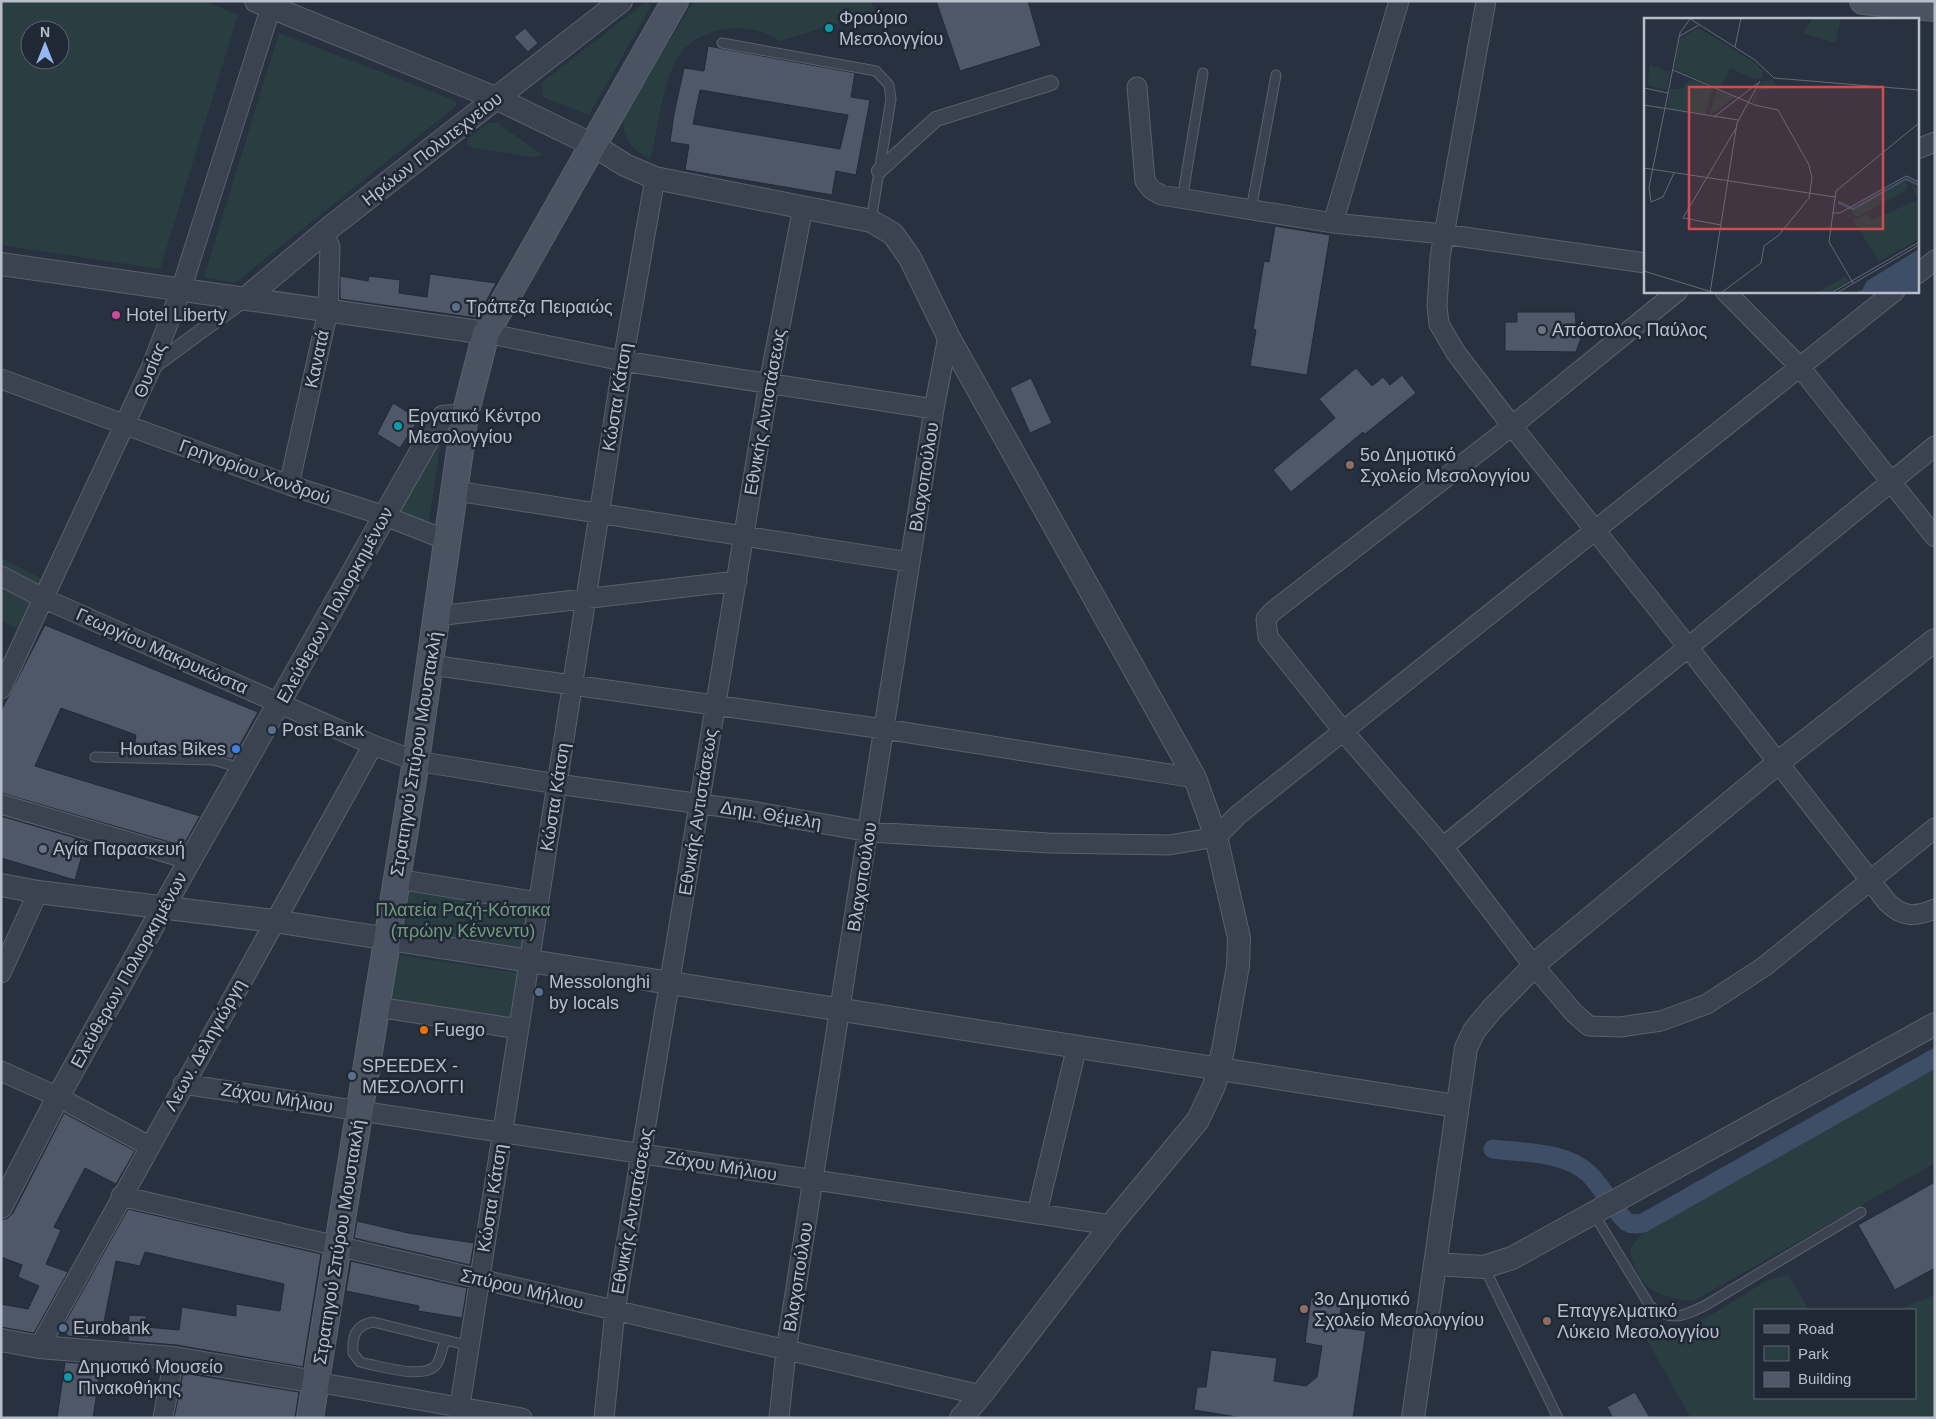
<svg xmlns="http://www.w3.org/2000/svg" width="1936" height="1419" viewBox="0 0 1936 1419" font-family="Arial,sans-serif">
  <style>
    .green { fill: #2a3e41; fill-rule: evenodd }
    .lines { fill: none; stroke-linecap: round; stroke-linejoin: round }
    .canal { stroke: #3f4e67; stroke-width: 19 }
    .building { fill: #4e5868; stroke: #222a37; fill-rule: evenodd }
    .service-casing { stroke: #59616d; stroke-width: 11 }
    .pedestrian-casing { stroke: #59616d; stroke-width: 16 }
    .minor-casing { stroke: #59616d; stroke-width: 21 }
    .tertiary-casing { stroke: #59616d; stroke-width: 24 }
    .secondary-casing { stroke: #59616d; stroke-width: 28 }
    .service { stroke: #3c4350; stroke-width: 9 }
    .pedestrian { stroke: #3c4350; stroke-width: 14 }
    .minor { stroke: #3c4350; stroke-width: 19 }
    .tertiary { stroke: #3c4350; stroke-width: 22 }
    .secondary { stroke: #4a5362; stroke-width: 26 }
    .culture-dot { fill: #0f9aa8; stroke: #202835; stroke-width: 2 }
    .service-dot { fill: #5c6f8a; stroke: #202835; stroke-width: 2 }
    .hotel-dot { fill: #d1479c; stroke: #202835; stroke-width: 2 }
    .worship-dot { fill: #6b7280; stroke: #202835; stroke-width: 2 }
    .education-dot { fill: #8d6e63; stroke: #202835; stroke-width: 2 }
    .shop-dot { fill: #3f7fe0; stroke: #202835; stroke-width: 2 }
    .food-dot { fill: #e8710a; stroke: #202835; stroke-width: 2 }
    .labels { text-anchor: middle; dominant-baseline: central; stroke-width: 5; stroke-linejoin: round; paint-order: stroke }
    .poi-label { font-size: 18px; fill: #b8bfca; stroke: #202835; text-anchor: start }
    .street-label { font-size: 18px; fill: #b8bfca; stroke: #202835 }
    .park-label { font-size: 18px; fill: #71997b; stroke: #202835 }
    .inset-river { fill: none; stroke: #3f4e67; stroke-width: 2.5 }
    .inset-road { fill: none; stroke: #626a77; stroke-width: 1 }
    .view { fill: #ce4e50; fill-opacity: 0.15; stroke: #ce4e50; stroke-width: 2.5 }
    .inset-edge { fill: none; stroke: #b8bfca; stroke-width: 2.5 }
  </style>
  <rect width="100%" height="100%" fill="#283140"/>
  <!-- green -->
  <path class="green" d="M1,1H204L238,15L160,269L1,245ZM30,30H60V60H30Z
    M694,1H871L875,11L781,41C773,37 764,32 756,30C727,24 689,33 675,62C661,91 658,128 650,160C630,146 623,141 623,115Z
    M646,2L651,6L589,115L543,97L542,82Z
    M279,33L456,101V106L235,283L204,277Z
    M489,123H497L543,155L534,157L472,148L467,144L468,138Z
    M441,440L428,528L396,515Z
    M1,558L42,579L18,628L1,621Z
    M402,891L530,910L524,951L396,931Z
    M392,954L519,973L512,1019L384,1000Z
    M1935,1067V1163L1694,1301C1655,1297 1638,1288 1630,1249L1642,1233Z
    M1788,1275L1809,1310H1755V1398H1915V1310H1897L1935,1295V1418H1691L1644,1335L1660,1338L1683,1332L1768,1280Z"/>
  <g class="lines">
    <!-- canal -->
    <path class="canal" d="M1493,1149C1524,1153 1565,1151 1589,1174C1600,1184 1620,1218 1627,1222C1632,1225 1637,1224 1643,1223L1935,1058"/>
  </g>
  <!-- building -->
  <path class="building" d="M936,1H1028L1041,46L960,71Z
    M525,28L538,43L528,52L514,37Z
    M708,46L855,73L851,97L870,100L856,175L836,171L832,195L685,170L689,145L670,142L674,114L684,68L704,71ZM700,90L848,115L840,149L693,124Z
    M1275,226L1330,235L1307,375L1250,366L1256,330L1253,329L1264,261L1269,262Z
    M430,274L496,283L477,318L340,299V276L368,281L369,276L400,280L399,293L427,297Z
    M1517,312H1575L1576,323L1581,338L1576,352L1505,351V322H1517Z
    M1356,368L1372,386L1383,377L1390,385L1402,375L1416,393L1365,434L1363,432L1291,492L1273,470L1335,418L1319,399Z
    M1031,378L1052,423L1030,433L1010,388Z
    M393,403L419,419L400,448L377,434Z
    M45,625L258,712L232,759L213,754L134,749L136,735L61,708L35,766L200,816L183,846L1,793V711Z
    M1,816L86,841L75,880L1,858Z
    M64,1113L135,1151L116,1184L85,1168L54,1227L61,1230L46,1264L68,1272L34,1333L1,1327V1304L28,1309L39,1286L18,1277L22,1265L1,1257V1220L8,1218L13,1213Z
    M1935,1182V1268L1895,1290L1858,1225Z
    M128,1209L321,1254L303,1367L176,1345L128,1341L129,1315L146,1316V1327L179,1330L182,1307L236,1316V1304L280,1311L284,1284L145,1252L140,1266L116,1261L104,1322H92L88,1338L68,1336L62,1328Z
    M357,1221L408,1233L474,1243L470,1265L354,1238Z
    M351,1261L467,1288L462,1318L418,1311L419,1306L346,1291Z
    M1311,1298L1342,1302L1338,1327L1366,1331L1353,1418H1243L1194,1410L1197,1387H1206L1211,1350L1277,1358L1274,1381L1306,1386L1317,1377L1322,1346L1305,1343Z
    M65,1362L101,1365L93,1418H57Z
    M183,1373L299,1392L295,1418H174Z
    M1635,1392L1650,1418H1613L1607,1407Z"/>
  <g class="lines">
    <defs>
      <path id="service" d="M722,43L876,71L889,85L891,99L871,221
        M1182,200L1203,73
        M1251,210L1276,75
        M95,757L213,760L241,768
        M1594,1214L1650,1306C1672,1322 1682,1317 1706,1305L1861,1212
        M1484,1267L1558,1418
        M445,1341C442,1348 441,1357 437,1364C426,1380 384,1367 368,1364L360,1362L353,1353C352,1337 355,1325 373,1322L470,1346"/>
      <path id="pedestrian" d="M879,171L936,119L1051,83
        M151,368L245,299"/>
      <path id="minor" d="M1486,1L1440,257L1437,306L1439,324L1456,353L1512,426L1688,647L1887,902C1903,918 1915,917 1935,909
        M1137,87L1145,181L1151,189L1161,195L1333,223L1443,234L1645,263
        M1917,149L1935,142
        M1333,223L1399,1
        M1917,274L1935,260
        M1678,291L1512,426L1272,612L1266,619L1268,637L1344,732L1443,847L1534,966L1574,1013L1589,1026L1620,1027L1661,1021L1707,1004L1765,966L1935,828
        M1725,291L1800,367L1935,537
        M486,333L623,361L934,409
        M1,379L289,485L385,516L449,541
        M289,485L328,311L330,247L324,233
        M456,491L910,562
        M1,576L45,599L373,745L416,761L557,784L752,811L869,832L1049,843L1169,845L1216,837L1238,815L1895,291
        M437,616L737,581
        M431,665L884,729L1195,778
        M1,689L151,368L181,290L271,7
        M1,804L191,860
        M1443,847L1935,446
        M397,879L538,902
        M1,973L38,892
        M377,1007L519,1029
        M1,1071L58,1097L149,1146
        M183,1084L1111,1225
        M121,1196L981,1395
        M1037,1213L1077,1046
        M39,1347L373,745
        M316,1382L522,1418
        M163,1418L174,1358
        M458,1418L623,361L655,178
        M604,1418L615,1311L769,383L803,207
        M779,1418L786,1351L934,409L948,336"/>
      <path id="tertiary" d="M256,1L498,99L593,145L625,165L655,178L871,221L893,234L910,258L948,336L1195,778L1216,837L1239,938L1238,966L1223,1050L1214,1086L1198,1120L1111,1225L981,1395L961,1418
        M1,264L486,333
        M245,299L332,226L621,1
        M1,885L38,892L274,921L1456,1106
        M1,1207L58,1097L163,908L427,441L443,417L465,415
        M1435,1264L1484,1267L1512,1258L1935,1024
        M1,1340L39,1347L174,1358L316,1382
        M1413,1418L1466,1048L1474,1031L1492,1009L1542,958L1779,762L1935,640"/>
      <path id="secondary" d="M1863,1L1935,8
        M310,1418L416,761L465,415L486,333L675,1"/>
    </defs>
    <!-- service casing -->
    <use href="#service" class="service-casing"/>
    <!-- pedestrian casing -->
    <use href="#pedestrian" class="pedestrian-casing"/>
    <!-- minor casing -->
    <use href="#minor" class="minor-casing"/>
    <!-- tertiary casing -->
    <use href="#tertiary" class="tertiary-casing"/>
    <!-- secondary casing -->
    <use href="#secondary" class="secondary-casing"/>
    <!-- service -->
    <use href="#service" class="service"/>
    <!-- pedestrian -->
    <use href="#pedestrian" class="pedestrian"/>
    <!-- minor -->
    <use href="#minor" class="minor"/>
    <!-- tertiary -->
    <use href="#tertiary" class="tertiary"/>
    <!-- secondary -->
    <use href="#secondary" class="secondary"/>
  </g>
  <!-- markers -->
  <g class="culture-dot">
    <circle cx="829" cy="28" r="5"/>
    <circle cx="398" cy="426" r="5"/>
    <circle cx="68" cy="1377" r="5"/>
  </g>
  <g class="service-dot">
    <circle cx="456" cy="307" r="5"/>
    <circle cx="272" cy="730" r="5"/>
    <circle cx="539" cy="992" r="5"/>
    <circle cx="352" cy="1076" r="5"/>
    <circle cx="63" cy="1328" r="5"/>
  </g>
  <circle class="hotel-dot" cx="116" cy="315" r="5"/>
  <g class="worship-dot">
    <circle cx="1542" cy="330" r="5"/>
    <circle cx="43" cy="849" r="5"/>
  </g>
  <g class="education-dot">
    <circle cx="1350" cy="465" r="5"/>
    <circle cx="1304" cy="1309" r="5"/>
    <circle cx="1547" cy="1321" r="5"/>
  </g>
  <circle class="shop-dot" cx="236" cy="749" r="5"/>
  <circle class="food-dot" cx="424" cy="1030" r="5"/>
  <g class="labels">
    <!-- poi labels -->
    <g class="poi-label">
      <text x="839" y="18">Φρούριο<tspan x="839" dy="21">Μεσολογγίου</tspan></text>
      <text x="466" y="307">Τράπεζα Πειραιώς</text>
      <text x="126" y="315">Hotel Liberty</text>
      <text x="1552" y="330">Απόστολος Παύλος</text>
      <text x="408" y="416">Eργατικό Κέντρο<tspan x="408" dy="21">Μεσολογγίου</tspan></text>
      <text x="1360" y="455">5ο Δημοτικό<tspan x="1360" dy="21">Σχολείο Μεσολογγίου</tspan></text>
      <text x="282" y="730">Post Bank</text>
      <text x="226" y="749" text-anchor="end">Houtas Bikes</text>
      <text x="53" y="849">Αγία Παρασκευή</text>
      <text x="549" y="982">Messolonghi<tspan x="549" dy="21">by locals</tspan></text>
      <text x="434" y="1030">Fuego</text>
      <text x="362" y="1066">SPEEDEX -<tspan x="362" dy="21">ΜΕΣΟΛΟΓΓΙ</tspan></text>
      <text x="1314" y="1299">3ο Δημοτικό<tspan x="1314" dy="21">Σχολείο Μεσολογγίου</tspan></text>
      <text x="1557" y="1311">Επαγγελματικό<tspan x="1557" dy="21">Λύκειο Μεσολογγίου</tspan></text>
      <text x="73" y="1328">Eurobank</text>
      <text x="78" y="1367">Δημοτικό Μουσείο<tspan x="78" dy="21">Πινακοθήκης</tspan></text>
    </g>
    <!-- street labels -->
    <g class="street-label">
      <text transform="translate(432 149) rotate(-38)">Ηρώων Πολυτεχνείου</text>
      <text transform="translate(317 359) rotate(-78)">Κανατά</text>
      <text transform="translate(150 370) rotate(-68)">Θυσίας</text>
      <text transform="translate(617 397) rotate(-81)">Κώστα Κάτση</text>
      <text transform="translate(765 412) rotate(-80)">Εθνικής Αντιστάσεως</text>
      <text transform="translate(255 472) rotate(20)">Γρηγορίου Χονδρού</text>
      <text transform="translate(924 477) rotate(-81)">Βλαχοπούλου</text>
      <text transform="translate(335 605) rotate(-61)">Ελεύθερων Πολιορκημένων</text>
      <text transform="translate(162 651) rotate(24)">Γεωργίου Μακρυκώστα</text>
      <text transform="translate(416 754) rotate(-81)">Στρατηγού Σπύρου Μουστακλή</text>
      <text transform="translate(555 797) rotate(-81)">Κώστα Κάτση</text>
      <text transform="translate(698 812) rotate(-81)">Εθνικής Αντιστάσεως</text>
      <text transform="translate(771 815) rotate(9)">Δημ. Θέμελη</text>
      <text transform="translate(862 877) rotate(-81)">Βλαχοπούλου</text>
      <text transform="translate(129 970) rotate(-61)">Ελεύθερων Πολιορκημένων</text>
      <text transform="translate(205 1045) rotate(-61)">Λεων. Δεληγιώργη</text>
      <text transform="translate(277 1098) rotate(9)">Ζάχου Μήλιου</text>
      <text transform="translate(721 1166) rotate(9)">Ζάχου Μήλιου</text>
      <text transform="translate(492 1198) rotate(-81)">Κώστα Κάτση</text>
      <text transform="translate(632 1211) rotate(-80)">Εθνικής Αντιστάσεως</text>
      <text transform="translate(339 1242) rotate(-81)">Στρατηγού Σπύρου Μουστακλή</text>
      <text transform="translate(798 1277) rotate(-81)">Βλαχοπούλου</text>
      <text transform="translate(522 1289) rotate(13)">Σπύρου Μήλιου</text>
    </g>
    <!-- park labels -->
    <g class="park-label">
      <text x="463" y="910">Πλατεία Ραζή-Κότσικα<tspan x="463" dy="21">(πρώην Κέννεντυ)</tspan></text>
    </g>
  </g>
  <!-- overview -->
  <g transform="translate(1644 18)">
    <rect width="275" height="275" fill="#283140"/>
    <path d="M169,0H197L191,25L159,15ZM55,10L113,46L119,54L118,60L110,61L86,50L76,70L30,51L36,21ZM6,47L26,54L23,72L3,67ZM46,61L69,70L61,96L23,90L26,71H38ZM129,62L133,70L115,73L110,85L108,83L118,63ZM73,72L91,79L66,97ZM260,164L264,166L262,172L214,199L208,196L209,192ZM268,168L275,170V221L235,243L209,202L224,196L228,202L274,182ZM202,258L204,263L185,275H173Z" fill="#2a3e41"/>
    <path d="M275,231V275H211L218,272L223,263Z" fill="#3f4e67"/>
    <path class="inset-river" d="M194,184L209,191L262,161L275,167"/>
    <path class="inset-road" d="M45,0L111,42L130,60L275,72M36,18L55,7M91,29L97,0M29,52L111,87L134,92L165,147L168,160L165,180L135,217L120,228L117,245L77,275M0,70L24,75M24,75L5,169L7,184L19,179L30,155M24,75L36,15L46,1M0,87L94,102M70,99L114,65M0,150L191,179M188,195H196L262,158L275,164M77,207L39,200L92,110M0,253L71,275M209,265L185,224L192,173L275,105M66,275L93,105L116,63M187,275L275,224M193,275L275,227"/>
    <path class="view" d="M45,69H239V211H45Z"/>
    <rect width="275" height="275" class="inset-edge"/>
  </g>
  <!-- border -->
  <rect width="1936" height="1419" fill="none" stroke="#b8bfca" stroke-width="5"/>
  <!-- legend -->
  <rect x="1754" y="1309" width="162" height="90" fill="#202835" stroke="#5d6471"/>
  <rect x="1764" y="1325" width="25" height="8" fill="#4a5362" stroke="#5d6471"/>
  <text x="1798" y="1334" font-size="15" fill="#b8bfca">Road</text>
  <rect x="1764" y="1346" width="25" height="15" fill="#2a3e41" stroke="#5d6471"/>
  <text x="1798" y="1359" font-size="15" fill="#b8bfca">Park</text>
  <rect x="1764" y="1372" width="25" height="15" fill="#4e5868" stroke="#5d6471"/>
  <text x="1798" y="1384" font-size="15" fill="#b8bfca">Building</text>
  <!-- north arrow -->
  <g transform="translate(45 45)"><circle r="24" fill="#202835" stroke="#5d6471"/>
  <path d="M0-4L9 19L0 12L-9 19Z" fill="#95b7f2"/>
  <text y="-8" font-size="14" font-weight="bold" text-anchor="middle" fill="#b8bfca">N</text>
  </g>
</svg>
